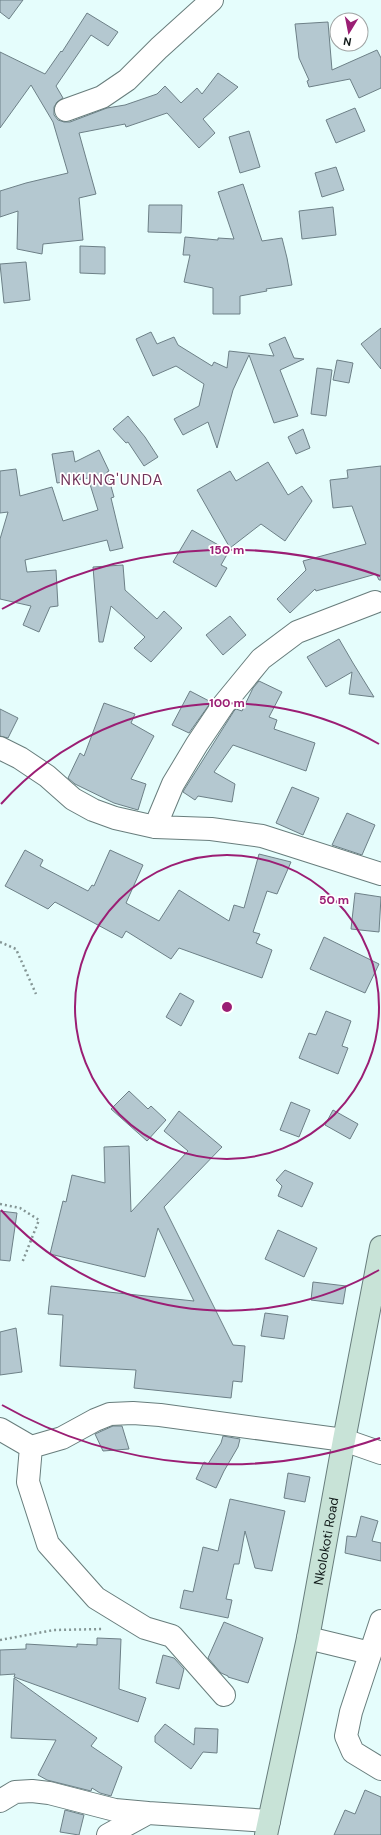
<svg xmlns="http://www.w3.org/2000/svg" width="381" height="1835" viewBox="0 0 381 1835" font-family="'DM Sans',sans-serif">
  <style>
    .building { fill: #b4c8d0; stroke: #6d8087 }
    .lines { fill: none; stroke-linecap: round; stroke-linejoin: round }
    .street-casing { stroke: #687d7c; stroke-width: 24 }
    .secondary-casing { stroke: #687d7c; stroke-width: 24 }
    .path { stroke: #849594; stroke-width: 2.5; stroke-dasharray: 2 3; stroke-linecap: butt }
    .street { stroke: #fff; stroke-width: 22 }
    .secondary { stroke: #c8e3d7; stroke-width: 22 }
    .ring { fill: none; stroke: #9b1e74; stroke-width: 2 }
    .labels { text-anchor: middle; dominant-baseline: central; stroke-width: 3.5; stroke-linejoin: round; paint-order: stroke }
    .street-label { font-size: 13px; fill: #101918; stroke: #fff }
    .quarter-label { font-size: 15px; letter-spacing: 1px; fill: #71345a; stroke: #fff }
    .centre { fill: #9b1e74; stroke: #fff; stroke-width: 2 }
    .ring-label { font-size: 12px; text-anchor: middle; font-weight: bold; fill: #9b1e74; stroke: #fff; stroke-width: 3.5; stroke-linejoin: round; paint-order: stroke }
  </style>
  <rect width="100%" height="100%" fill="#e5fdfc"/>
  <!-- building -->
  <path class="building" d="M0,0H23L9,19L0,12Z
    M87,13L118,32L108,46L91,35L56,86L63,98L57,102L54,107V115L58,120L64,122H70L107,108L125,105L157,94L165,86L181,103L197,88L202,94L218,73L238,87L203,119L215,133L199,148L167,113L126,127L125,124L79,133L96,194L79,198L83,240L43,244L42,254L17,249L18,211L0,217V191L26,183L68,173L53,122L31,85L0,128V52L45,74L61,51L62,52Z
    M328,22L332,70L377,50L381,58V88L359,98L350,79L309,87L307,81L309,80L299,58L295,24Z
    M355,108L365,131L336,143L326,120Z
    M249,131L260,167L240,173L229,137Z
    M336,167L344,190L322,197L315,173Z
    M243,184L262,241L282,238L287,258L292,285L266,289L267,291L240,296V314H213V288L184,282L190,255H183L185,237L218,240V238L234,239L218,192Z
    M149,205H182L181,233L148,232Z
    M333,207L336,235L302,239L299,211Z
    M80,246L105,247V274L80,273Z
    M26,262L30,300L4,303L0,264Z
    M381,328V369L361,344Z
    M151,332L157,344L174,337L178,345L212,366L214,362L227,368L229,351L274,356L269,344L285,337L294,358L304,359L280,370L298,416L274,423L249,355L233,390L217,448L208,422L183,435L174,419L199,406L204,384L176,366L153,376L136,339Z
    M337,360L353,363L349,383L333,380Z
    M317,368L332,370L326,416L311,414Z
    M128,416L145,437L158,457L144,466L128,442L126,443L113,429Z
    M303,429L310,448L296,454L288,437Z
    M99,450L109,471L107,472L114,497L111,498L123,548L110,551L107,540L25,560L27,572L56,570L58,606L50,607L39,632L23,625L31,606L0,599V539L8,512L0,513V471L16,469L20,496L52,487L63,521L98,510L88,478L57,483L52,454L73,451L75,462Z
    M268,462L288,495L302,486L312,501L285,541L261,524L230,548L197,490L230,471L236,481Z
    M381,466V580H379L376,574L316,591L315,589L290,613L277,599L306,570L303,561L366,544L352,506L333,508L330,480L348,478L347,470Z
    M192,530L229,551L221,565L227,568L216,587L173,562Z
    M123,565L125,590L157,619L164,611L182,628L151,662L134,648L145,637L111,606L103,642H99L93,567Z
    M230,616L246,635L223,655L206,635Z
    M339,639L353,663L374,697L349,694L352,672L326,687L307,657Z
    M259,681L282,692L269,717L277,720L274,729L315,743L306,771L233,745L214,772L235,784L232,802L198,796L195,800L183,792L184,790L234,711L236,709L242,711L253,688Z
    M190,691L211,702L189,733L172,725Z
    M104,703L135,714L131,723L154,736L131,779L146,784L138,810L114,803L75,784L68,778L80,753L84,756Z
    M0,709L18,718L8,738L0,736Z
    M292,787L319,798L303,835L276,823Z
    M347,813L375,825L362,855L332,845Z
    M25,850L43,860L40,866L88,891L92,885L94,886L110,850L143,865L126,903L159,921L179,890L229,921L234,905L244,908L259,854L291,862L277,894L267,891L253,932L260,934L256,943L272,950L262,978L179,948L171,959L126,931L122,938L55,902L48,909L5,886Z
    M355,893L381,897L379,932L351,929Z
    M324,937L379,964L365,993L310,969Z
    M180,993L194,1001L181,1026L166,1017Z
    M326,1011L351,1021L342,1046L348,1048L338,1074L299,1058L309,1033L316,1035Z
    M129,1091L148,1109L151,1106L166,1120L147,1141L111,1109Z
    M291,1102L310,1110L299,1137L280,1130Z
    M333,1110L358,1124L350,1139L325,1125Z
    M179,1111L222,1147L164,1207L233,1345L245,1346L242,1382L233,1381L231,1398L134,1388L136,1370L60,1366L63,1315L48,1314L51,1286L194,1301L158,1228L145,1277L50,1254L63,1201L66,1202L72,1175L105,1183L104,1147L129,1146L131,1212L188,1151L164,1131Z
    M285,1170L313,1183L302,1207L278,1196L282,1186L276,1180Z
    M0,1211L17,1213L10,1261L0,1260Z
    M278,1230L317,1248L304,1277L265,1259Z
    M313,1282L346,1286L343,1304L311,1300Z
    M265,1313L288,1316L284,1339L261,1336Z
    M16,1328L22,1372L0,1375V1332Z
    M113,1426H122L129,1449L103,1451L95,1434Z
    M223,1436L240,1439L238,1447L224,1471L216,1488L196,1479L204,1462L208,1464L221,1443Z
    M288,1473L310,1477L305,1502L284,1498Z
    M230,1499L285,1511L272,1571L255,1568L245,1531L239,1564H234L226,1599L232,1600L228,1618L180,1608L184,1590L193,1592L203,1547L218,1551Z
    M361,1516L378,1521L372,1541L381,1543V1561L345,1553L347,1536L356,1537Z
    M224,1622L263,1638L248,1683L228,1677V1676L221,1673L208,1658Z
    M97,1638L121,1639L119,1689L146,1698L138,1722L14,1677L15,1674L0,1675V1650L26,1649V1644L77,1647V1644L97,1645Z
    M163,1655L174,1658L184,1669L179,1689L156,1683Z
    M14,1678L97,1738L91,1746L122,1767L111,1796L100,1793L92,1788L91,1791L47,1780L38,1775L56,1740L11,1738Z
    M165,1724L194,1745L195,1728L218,1729L217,1753L203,1752L191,1769L155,1742V1736Z
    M365,1790L381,1797V1835H334L345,1810L355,1814Z
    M65,1810L84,1815L79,1835L60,1832Z"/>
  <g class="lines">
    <defs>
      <path id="street" d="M66,110L102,97L127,80L159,48L212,0
        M0,748L20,758L47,776L73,799L93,810L115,818L155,827L211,829L262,836L381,874
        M155,827L173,784L197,744L224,704L261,659L297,632L375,602
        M0,1429L31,1447L62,1438L95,1420L110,1414L133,1413L160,1415L344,1440L381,1453
        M31,1447L28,1482L48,1544L96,1598L145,1628L172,1636L224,1695
        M381,1621L351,1712L346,1736L353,1752L381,1769
        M308,1638L370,1653
        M0,1801L15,1792L32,1791L49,1793L115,1810L148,1813
        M108,1835L148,1813L269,1821"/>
      <g id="secondary">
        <path id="s1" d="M266,1835L308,1638L344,1440L381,1247"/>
      </g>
    </defs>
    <!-- street casing -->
    <use href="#street" class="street-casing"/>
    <!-- secondary casing -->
    <use href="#secondary" class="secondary-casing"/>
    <!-- path -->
    <path class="path" d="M0,942L16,949L36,994
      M0,1204L20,1208L39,1220L22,1263
      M0,1640L54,1630L104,1629"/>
    <!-- street -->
    <use href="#street" class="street"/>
    <!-- secondary -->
    <use href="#secondary" class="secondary"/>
  </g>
  <!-- distance rings -->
  <g class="ring">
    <circle cx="227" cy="1007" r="152"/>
    <path d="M379 1270A304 304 0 0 1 1 1210M1 804A304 304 0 0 1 379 744"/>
    <path d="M380 1438A457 457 0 0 1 2 1405M2 609A457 457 0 0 1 380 576"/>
  </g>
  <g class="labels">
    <!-- street labels -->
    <g class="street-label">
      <text stroke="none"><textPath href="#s1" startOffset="300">Nkolokoti Road</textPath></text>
    </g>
    <!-- quarter labels -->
    <g class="quarter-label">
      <text x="112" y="480">NKUNG'UNDA</text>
    </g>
  </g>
  <circle cx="227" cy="1007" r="6" class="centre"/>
  <g class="ring-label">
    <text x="227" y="554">150 m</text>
    <text x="227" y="707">100 m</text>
    <text x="334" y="904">50 m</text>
  </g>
  <!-- north arrow -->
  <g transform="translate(349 32) rotate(190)"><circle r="19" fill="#ffffff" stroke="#9fa3a3"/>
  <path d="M0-3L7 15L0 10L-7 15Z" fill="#9b1e74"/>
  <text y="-6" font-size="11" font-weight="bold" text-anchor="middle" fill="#101918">N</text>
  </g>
</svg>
